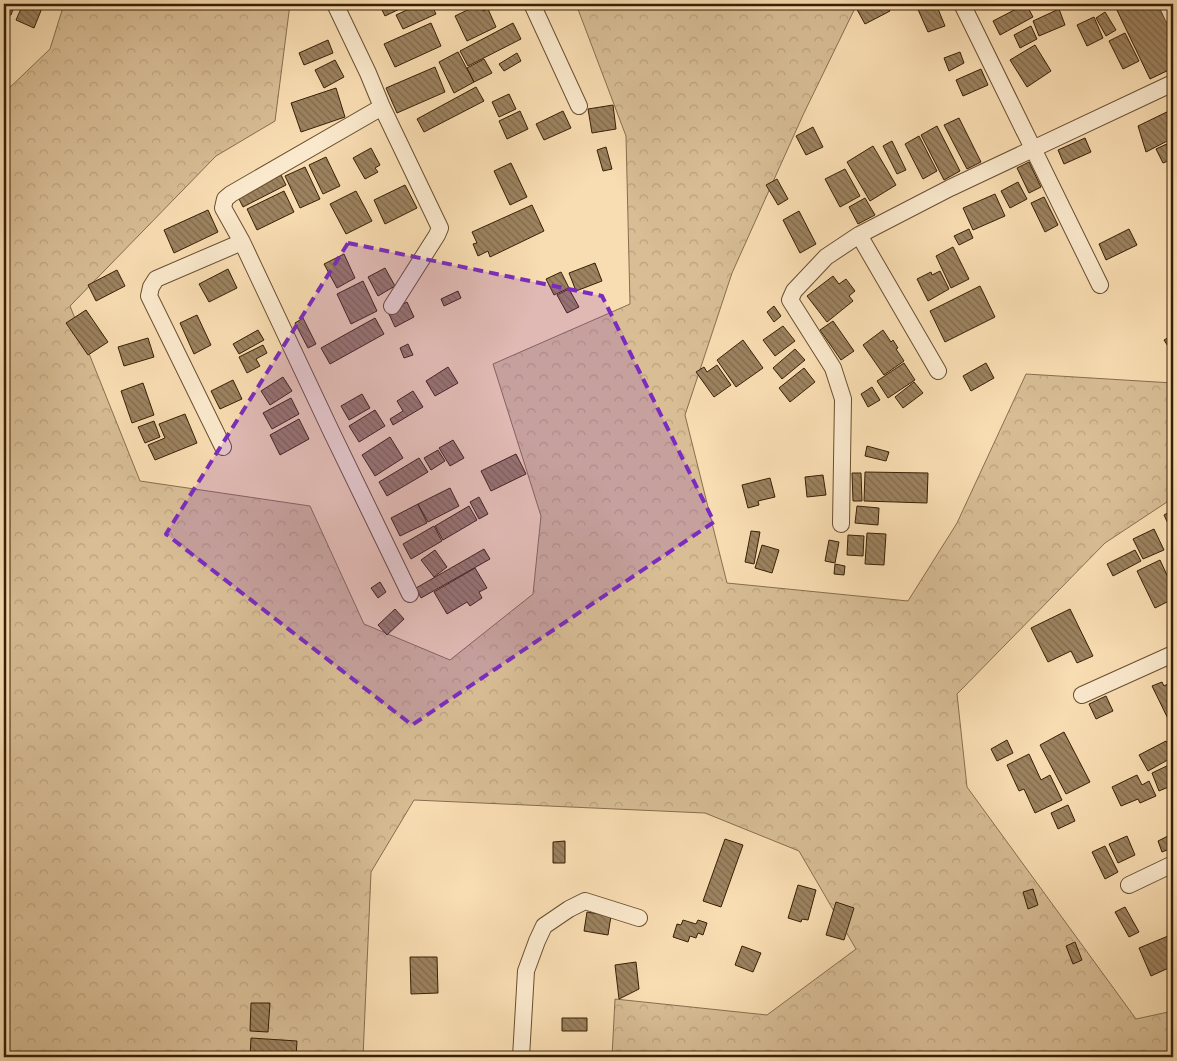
<svg xmlns="http://www.w3.org/2000/svg" width="1177" height="1061" viewBox="0 0 1177 1061" font-family="'IM FELL Great Primer',serif">
  <style>
    .forest { fill: url(#forest-crowns); stroke: #886e4d }
    .building { fill: url(#building-back-hatch); stroke: #382005 }
    .lines { fill: none; stroke-linecap: round; stroke-linejoin: round }
    .minor-casing { stroke: #684f30; stroke-width: 18 }
    .minor { stroke: #fbe9cd; stroke-width: 16 }
    .marked { fill: #7b2cbf; fill-opacity: 0.2; stroke: #7b2cbf; stroke-width: 4; stroke-dasharray: 10 6; stroke-linejoin: round }
  </style>
  <defs>
    <pattern id="forest-crowns" width="20" height="18" patternUnits="userSpaceOnUse" patternTransform="scale(1.25)"><rect width="20" height="18" fill="#d8bd95"/><path d="M2 6a3 3 0 1 1 6 0M12 15a3 3 0 1 1 6 0" fill="none" stroke="#baa27f"/></pattern>
    <pattern id="building-back-hatch" width="6" height="6" patternUnits="userSpaceOnUse" patternTransform="scale(1.25)"><rect width="6" height="6" fill="#9c825f"/><path d="M-1 5l2 2M0 0l6 6M5-1l2 2" fill="none" stroke="#806a4c"/></pattern>
  </defs>
  <rect width="100%" height="100%" fill="#f9ddb2"/>
  <filter id="stains"><feTurbulence type="fractalNoise" baseFrequency=".004" numOctaves="4"/><feColorMatrix values="0 0 0 0 .2 0 0 0 0 .09 0 0 0 0 .02 0 0 0 .5 -.17"/></filter>
  <radialGradient id="worn" r=".72"><stop offset=".6" stop-color="#630" stop-opacity="0"/><stop offset="1" stop-color="#630" stop-opacity=".3"/></radialGradient>
  <!-- forest -->
  <path class="forest" d="M64,4H290L275,121L216,156L70,306L140,481L310,506L364,624L450,660L533,594L541,516L493,364L630,304L626,136L576,4H857L803,115L732,273L685,415L727,583L908,601L957,523L1026,374L1173,383V498L1105,543L957,694L967,787L1136,1019L1173,1011V1057H612L615,999L767,1015L856,949L799,851L705,813L414,800L371,872L363,1057H4V93L50,49Z"/>
  <!-- building -->
  <path class="building" d="M4,4H15L11,15L4,13Z
    M23,4H31L42,8L34,28L16,20Z
    M379,4H410L385,16Z
    M420,4H431L436,14L403,29L396,15Z
    M480,4L483,11L488,9L496,27L467,41L455,16Z
    M854,4H886L890,11L865,24Z
    M919,4H936L945,26L928,32L916,5Z
    M1026,4L1033,17L1000,35L993,21Z
    M1114,4H1158L1173,35V68L1150,79Z
    M1059,9L1065,25L1039,36L1033,21Z
    M1105,12L1116,30L1106,36L1096,18Z
    M1094,17L1103,38L1087,46L1077,25Z
    M431,23L441,46L395,67L384,44Z
    M513,23L521,39L468,66L460,51Z
    M1031,26L1037,39L1020,48L1014,35Z
    M1125,33L1139,61L1123,69L1109,41Z
    M328,40L333,53L304,65L299,53Z
    M1035,45L1051,71L1027,87L1010,60Z
    M458,52L474,82L454,93L439,62Z
    M960,52L964,63L949,71L944,58Z
    M517,53L521,61L504,71L499,64Z
    M484,59L492,73L474,82L467,68Z
    M335,60L344,77L324,88L315,70Z
    M435,67L445,92L397,113L386,88Z
    M981,69L988,85L963,96L956,80Z
    M476,87L484,101L424,132L417,119Z
    M336,88L345,117L301,132L291,103Z
    M509,94L516,109L499,117L492,102Z
    M613,105L616,129L592,133L588,109Z
    M1173,109V138L1146,152L1138,126Z
    M520,111L528,129L507,139L499,121Z
    M563,111L571,128L544,140L536,124Z
    M959,118L981,162L967,169L944,125Z
    M937,126L960,171L944,180L921,135Z
    M813,127L823,147L806,155L796,136Z
    M919,136L937,171L923,179L905,144Z
    M1085,138L1091,152L1064,164L1058,150Z
    M892,141L906,170L897,174L883,146Z
    M1173,141V159L1163,163L1156,149Z
    M873,146L896,185L870,201L847,162Z
    M606,147L612,169L603,171L597,150Z
    M371,148L380,165L375,168L378,172L365,179L353,158Z
    M326,157L340,186L323,194L309,165Z
    M1029,162L1041,187L1029,193L1017,168Z
    M511,163L527,197L510,205L494,171Z
    M305,167L320,199L300,208L285,176Z
    M845,169L860,196L840,207L825,179Z
    M281,175L286,185L243,207L238,197Z
    M777,179L788,199L778,205L766,185Z
    M1018,182L1027,199L1010,208L1001,191Z
    M405,185L417,208L385,224L374,200Z
    M284,191L294,212L257,230L247,209Z
    M356,191L372,221L346,234L330,204Z
    M995,194L1005,216L973,230L963,208Z
    M1044,197L1058,225L1045,232L1031,203Z
    M865,198L875,215L858,224L849,207Z
    M532,205L544,231L490,257L488,251L478,256L473,244L477,243L472,232Z
    M208,210L218,232L174,253L164,230Z
    M799,211L816,244L800,253L783,220Z
    M969,229L973,238L959,245L954,236Z
    M1129,229L1137,245L1106,260L1099,244Z
    M953,247L969,279L951,288L936,256Z
    M344,254L355,278L337,288L324,264Z
    M595,263L602,281L576,291L569,273Z
    M385,268L395,286L378,296L368,277Z
    M228,269L237,288L209,302L199,284Z
    M117,270L125,286L96,301L88,285Z
    M940,271L949,289L928,301L917,279L931,272L932,275Z
    M561,272L569,288L554,295L546,279Z
    M833,276L839,284L846,279L855,291L849,296L853,301L827,322L807,296Z
    M363,281L377,311L351,324L337,294Z
    M980,286L995,317L945,342L930,311Z
    M569,289L579,307L567,313L557,295Z
    M458,291L461,298L444,306L441,299Z
    M407,302L414,317L395,327L388,312Z
    M774,306L781,316L774,322L767,312Z
    M86,310L108,342L88,355L66,323Z
    M197,315L211,345L194,354L180,323Z
    M303,318L316,344L308,348L295,323Z
    M375,318L384,334L330,364L321,348Z
    M833,321L854,351L841,360L820,330Z
    M783,326L795,341L775,356L763,340Z
    M258,330L264,340L239,354L233,344Z
    M883,330L891,342L893,340L898,348L896,349L904,361L884,375L863,345Z
    M1173,335V354L1164,340Z
    M148,338L154,357L124,366L118,347Z
    M743,340L763,368L736,387L717,360Z
    M408,344L413,355L404,358L400,348Z
    M263,345L267,353L256,359L260,366L247,373L239,357Z
    M795,349L805,360L782,379L773,368Z
    M904,363L915,380L888,398L877,381Z
    M986,363L994,378L971,391L963,376Z
    M717,365L731,385L714,397L696,372L704,367L707,372Z
    M448,367L458,383L435,396L426,381Z
    M804,368L815,382L790,402L779,388Z
    M283,377L292,391L270,405L261,391Z
    M233,380L242,399L220,409L211,391Z
    M914,382L923,393L903,408L895,397Z
    M143,383L154,415L132,423L121,391Z
    M872,387L880,400L868,407L861,394Z
    M413,391L423,407L393,425L390,419L403,411L397,401Z
    M362,394L370,408L349,420L341,406Z
    M291,398L299,414L272,429L263,413Z
    M375,410L385,426L359,442L349,426Z
    M185,414L197,443L155,460L148,445L165,438L159,424Z
    M299,419L309,439L280,455L270,435Z
    M154,421L160,437L145,443L138,427Z
    M390,437L403,458L375,476L362,455Z
    M453,440L464,458L450,466L439,448Z
    M867,446L889,452L886,461L865,456Z
    M438,450L445,461L431,470L424,458Z
    M516,454L526,474L491,491L481,471Z
    M419,458L428,472L387,496L379,482Z
    M865,472L928,473L927,503L864,501Z
    M852,473H861L862,501H853Z
    M823,475L826,495L807,497L805,477Z
    M770,478L775,497L758,501L759,505L748,508L742,485Z
    M450,488L459,506L428,522L418,504Z
    M479,497L488,514L479,519L470,502Z
    M418,504L427,523L400,536L391,518Z
    M469,506L477,520L443,540L435,526Z
    M857,506L879,508L878,525L855,523Z
    M1173,510V534L1164,515Z
    M434,526L442,541L411,559L403,544Z
    M1154,529L1164,550L1143,559L1133,539Z
    M751,531L760,532L754,564L745,562Z
    M867,533L886,534L884,565L865,564Z
    M848,535L864,536L863,556L847,555Z
    M829,540L839,542L835,563L825,561Z
    M762,545L779,550L772,573L755,568Z
    M484,549L490,559L421,598L416,588Z
    M435,550L447,567L434,577L421,560Z
    M1135,550L1141,561L1113,576L1107,564Z
    M1160,560L1173,588V599L1155,608L1137,571Z
    M835,564L845,566L844,575L834,574Z
    M475,568L487,588L479,592L482,598L470,606L467,602L447,614L434,592Z
    M380,582L386,592L378,598L371,588Z
    M395,609L404,619L387,635L378,625Z
    M1070,609L1093,656L1077,663L1071,651L1048,662L1031,628Z
    M1173,681V729L1152,686L1162,682L1164,686Z
    M1106,696L1113,711L1096,719L1089,704Z
    M1064,732L1090,782L1066,794L1040,745Z
    M1007,740L1013,753L997,761L991,749Z
    M1166,741L1173,755V757L1148,771L1139,755Z
    M1029,754L1041,780L1050,775L1062,800L1035,813L1024,789L1019,791L1007,765Z
    M1173,763V785L1159,791L1152,773Z
    M1137,775L1142,785L1149,781L1156,796L1140,803L1138,799L1121,806L1112,787Z
    M1068,805L1075,821L1058,829L1051,813Z
    M1127,836L1135,855L1118,863L1109,844Z
    M1168,836L1172,848L1162,852L1158,841Z
    M725,839L743,845L721,907L703,901Z
    M565,841V863H553V842Z
    M1105,846L1118,872L1105,879L1092,852Z
    M798,885L816,890L808,920L802,919L801,922L788,918Z
    M1033,889L1038,905L1028,909L1023,892Z
    M836,902L854,908L844,940L826,935Z
    M1125,907L1139,932L1129,937L1115,912Z
    M587,912L611,916L608,935L584,931Z
    M683,920L696,924L698,920L707,923L703,935L698,933L696,938L690,936L688,942L673,937L677,924L681,925Z
    M1173,934V966L1151,976L1139,948Z
    M1075,942L1082,960L1073,964L1066,946Z
    M742,946L761,953L753,972L735,965Z
    M410,957H437L438,993L411,994Z
    M636,962L639,989L619,999L615,965Z
    M251,1003H270L268,1032L250,1031Z
    M562,1018H587V1031H562Z
    M251,1038L297,1041L296,1057H250Z"/>
  <g class="lines">
    <defs>
      <path id="minor" d="M335,4L368,73L382,107L440,228L437,235L392,306
        M532,4L579,106
        M962,4L1100,285
        M1167,4L1173,17
        M382,107L231,194L225,199L223,208L242,242L331,431L410,594
        M859,235L938,371
        M223,447L149,296L151,287L156,279L242,242
        M841,524L843,399L833,368L790,300L794,291L826,257L859,235L950,188L1173,83
        M1082,695L1173,654
        M1129,885L1173,864
        M521,1057L526,971L537,941L544,926L569,909L585,901L639,918"/>
    </defs>
    <!-- minor casing -->
    <use href="#minor" class="minor-casing"/>
    <!-- minor -->
    <use href="#minor" class="minor"/>
  </g>
  <!-- marked area -->
  <path class="marked" d="M348,243L602,296L714,522L412,725L166,534Z"/>
  <!-- margin -->
  <rect width="1177" height="1061" fill="none" stroke="#f9ddb2" stroke-width="20"/>
  <rect x="5" y="5" width="1167" height="1051" fill="none" stroke="#382005" stroke-width="2.5"/>
  <rect x="10" y="10" width="1157" height="1041" fill="none" stroke="#382005"/>
  <rect width="100%" height="100%" filter="url(#stains)"/>
  <rect width="100%" height="100%" fill="url(#worn)"/>
</svg>
